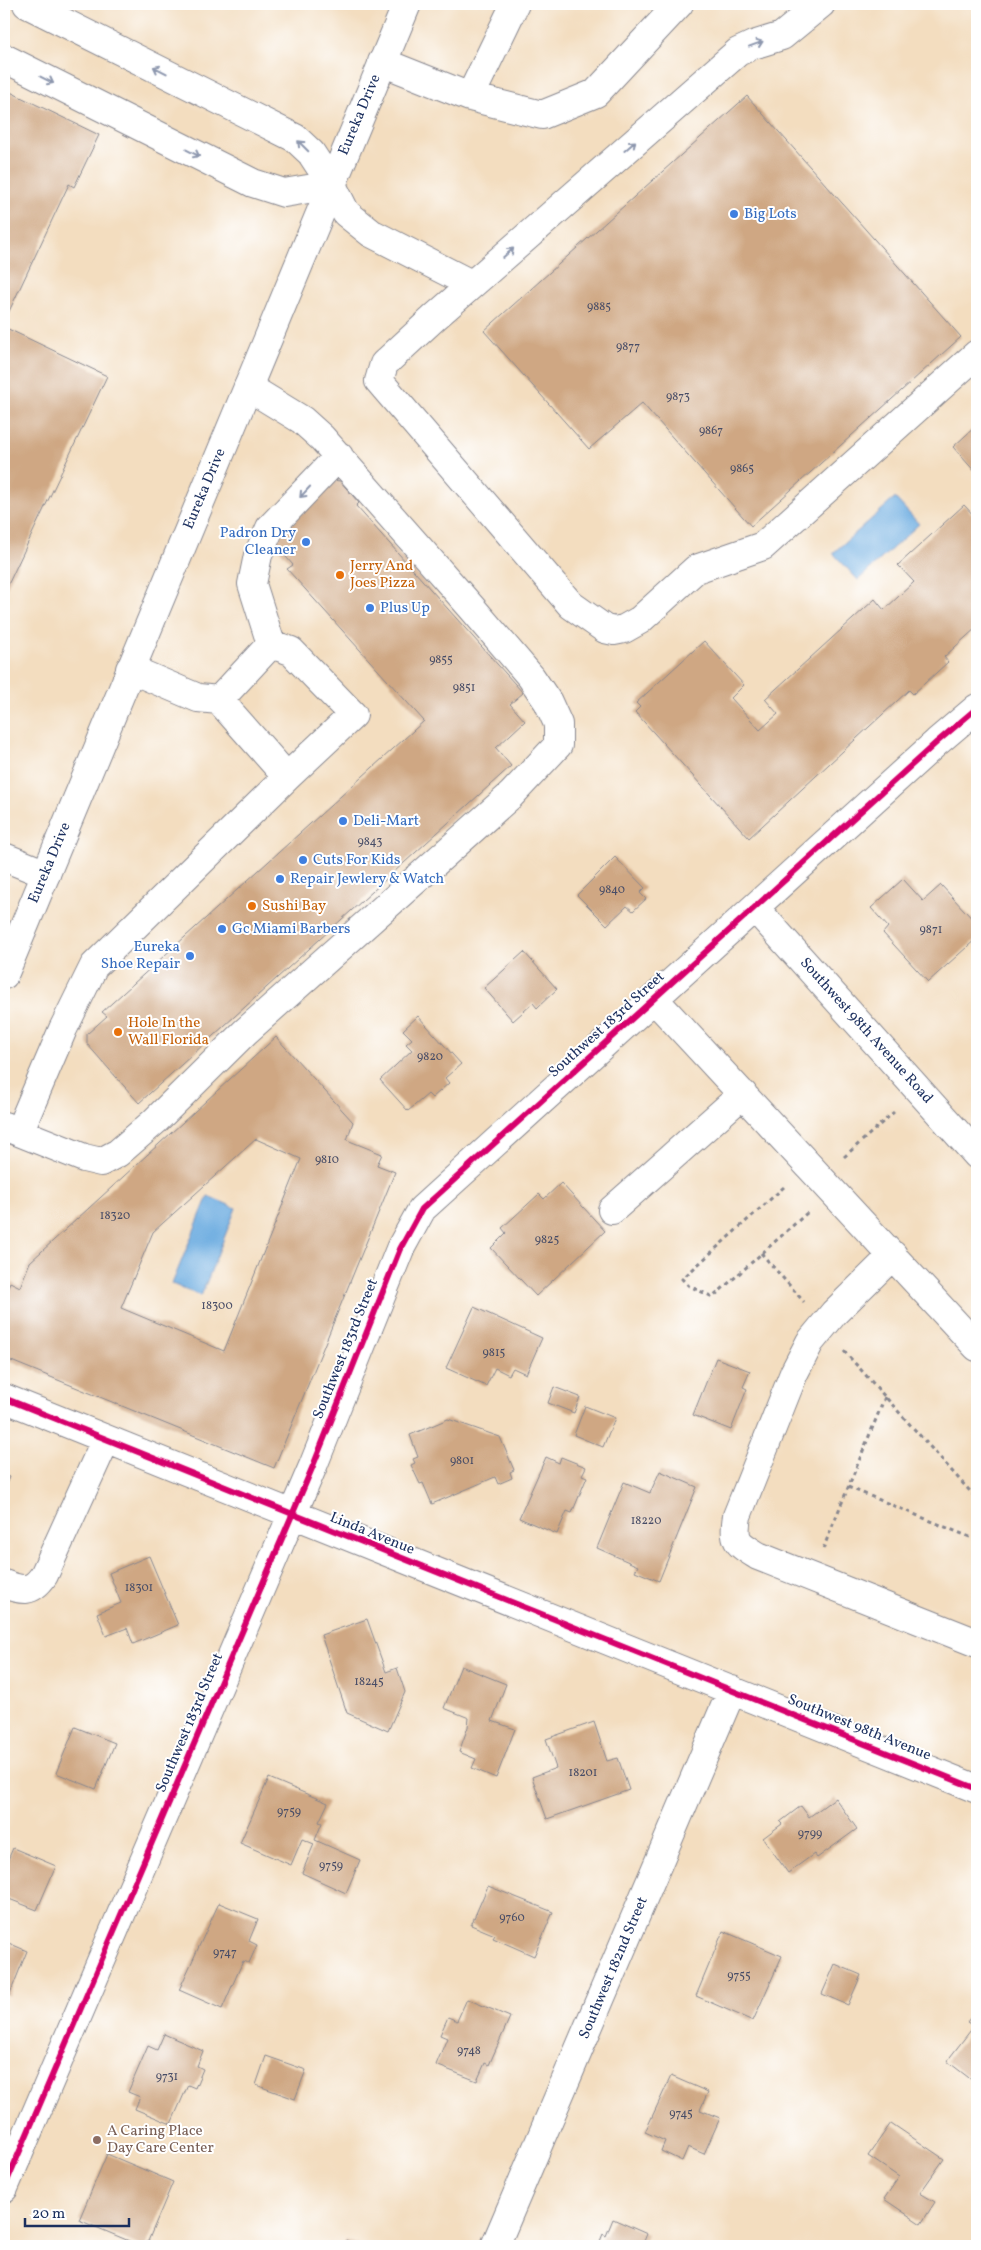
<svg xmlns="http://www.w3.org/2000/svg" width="981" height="2250" viewBox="0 0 981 2250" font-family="Vollkorn,serif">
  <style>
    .water { fill: #6cace0; stroke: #446e9f }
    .building { fill: #cfa783; fill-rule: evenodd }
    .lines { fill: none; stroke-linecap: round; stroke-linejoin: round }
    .minor-casing { stroke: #87868e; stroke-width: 30 }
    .major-casing { stroke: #87868e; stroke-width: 30 }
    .path { stroke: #87868e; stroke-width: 3; stroke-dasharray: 4 4; stroke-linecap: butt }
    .minor { stroke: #fff; stroke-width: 28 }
    .major { stroke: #fff; stroke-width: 28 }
    .cycleway-casing { stroke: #fff; stroke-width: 9 }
    .cycleway { stroke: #d6006c; stroke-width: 6 }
    .oneway { stroke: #8d97ae }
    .shop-dot { fill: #3f7fe0; stroke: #fff; stroke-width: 2 }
    .food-dot { fill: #e8710a; stroke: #fff; stroke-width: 2 }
    .education-dot { fill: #8d6e63; stroke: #fff; stroke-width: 2 }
    .labels { text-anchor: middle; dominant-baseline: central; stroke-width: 4; stroke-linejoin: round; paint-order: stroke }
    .number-label { font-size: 12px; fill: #484d67 }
    .street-label { font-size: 15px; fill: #1b2f5e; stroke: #fff }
    .shop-label { font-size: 15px; fill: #366cbe; stroke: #fff; text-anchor: start }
    .food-label { font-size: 15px; fill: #c56008; stroke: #fff; text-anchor: start }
    .education-label { font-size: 15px; fill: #785e54; stroke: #fff; text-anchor: start }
  </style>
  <rect width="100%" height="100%" fill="#fff"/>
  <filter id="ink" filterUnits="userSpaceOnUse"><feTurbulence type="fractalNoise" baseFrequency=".02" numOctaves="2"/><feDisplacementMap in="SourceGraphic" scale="10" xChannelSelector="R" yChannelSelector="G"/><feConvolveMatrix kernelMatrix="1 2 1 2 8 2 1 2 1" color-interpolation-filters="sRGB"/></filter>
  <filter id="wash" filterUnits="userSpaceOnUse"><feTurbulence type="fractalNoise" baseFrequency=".0096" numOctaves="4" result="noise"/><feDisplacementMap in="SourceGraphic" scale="20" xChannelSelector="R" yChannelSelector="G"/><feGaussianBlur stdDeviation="1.12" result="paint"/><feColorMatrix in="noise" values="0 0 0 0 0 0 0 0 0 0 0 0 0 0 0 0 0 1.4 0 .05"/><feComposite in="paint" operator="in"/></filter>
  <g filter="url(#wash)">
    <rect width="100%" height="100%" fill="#f3ddbf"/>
    <!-- water -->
    <path class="water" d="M895,498L919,524L858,580L833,553Z
      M208,1196L236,1208L201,1296L172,1284Z"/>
    <g id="blocks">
      <!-- building -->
      <path class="building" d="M4,89L99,135L74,187L69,184L4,322Z
        M747,96L961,337L751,526L642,403L589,449L484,331Z
        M4,327L107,376L6,589L4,588Z
        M977,425V474L953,447Z
        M332,480L340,481L359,503L356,506L523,693L510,704L525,721L496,748L511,766L139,1103L87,1044V1034L107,1016L102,1012L424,721L287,569L293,565L274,543Z
        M964,505L977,519V627L944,657L948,662L913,694L909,690L749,838L635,712L640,707L636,703L704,641L744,685L731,698L760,730L778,714L765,699L875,599L884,610L914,582L898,565Z
        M615,857L645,888L640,893L646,899L633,911L627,906L607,925L577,895Z
        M903,879L923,901L941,885L977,924V938L928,982L883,933L888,927L871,908Z
        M524,952L557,989L537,1008L533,1003L513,1021L484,988Z
        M418,1016L461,1064L445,1078L449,1083L432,1098L428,1094L408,1111L380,1080L412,1050L406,1044L412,1039L403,1030Z
        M276,1037L353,1122L347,1140L382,1154L377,1165L395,1172L274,1468L4,1358V1297L10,1282L20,1287L30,1262ZM256,1139L301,1159L224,1351L121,1308L153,1232Z
        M561,1183L605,1231L536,1296L491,1248L506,1233L502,1228L539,1194L544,1199Z
        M474,1307L542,1338L526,1374L513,1368L509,1375L495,1368L486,1386L446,1368Z
        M716,1358L750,1371L743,1387L747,1389L731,1430L693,1415Z
        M554,1387L580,1397L574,1413L548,1403Z
        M585,1406L615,1418L603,1447L574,1435Z
        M448,1419L500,1437L514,1470L510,1472L512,1478L498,1484L495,1477L432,1504L423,1483L420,1484L411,1465L415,1463L413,1459L418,1457L410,1435Z
        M546,1457L559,1463L561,1457L586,1467L582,1475L587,1477L572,1513L567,1511L557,1534L519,1518Z
        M660,1471L697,1487L659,1581L635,1571L638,1566L597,1548L624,1482L650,1493Z
        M4,1475L9,1477L4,1490Z
        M149,1556L178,1625L133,1644L127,1628L106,1636L97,1613L121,1603L109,1573Z
        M367,1619L386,1672L397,1668L405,1692L388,1731L347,1713L321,1635Z
        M461,1666L506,1684L492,1721L515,1729L496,1778L472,1768L476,1759L459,1752L468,1727L469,1718L444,1708Z
        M594,1722L607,1761L618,1758L629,1790L547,1819L532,1777L556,1768L546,1739Z
        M75,1727L115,1743L96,1789L56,1773Z
        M269,1778L328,1803L319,1822L322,1823L315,1840L360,1860L346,1893L302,1873L314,1844L302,1839L291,1865L240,1843Z
        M835,1798L857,1829L817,1858L814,1854L788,1873L763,1838L782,1824L780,1822L801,1806L809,1817Z
        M13,1848L56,1866L37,1910L4,1897V1869Z
        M488,1886L553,1912L534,1956L493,1938L495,1935L471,1925Z
        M219,1903L258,1919L249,1941L257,1945L249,1963L243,1961L222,2009L179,1990Z
        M723,1931L782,1956L753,2021L696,1996Z
        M4,1941L27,1951L9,1996L4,1993Z
        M835,1964L861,1975L848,2005L822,1994Z
        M467,1999L510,2017L489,2065L485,2063L477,2081L436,2065L447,2038L440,2035L448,2017L457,2021Z
        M977,2009V2084L947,2061L974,2026L967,2022Z
        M164,2034L203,2051L197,2066L203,2069L195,2088L188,2085L171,2124L135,2109L140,2097L128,2092L148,2046L157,2050Z
        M266,2056L306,2070L295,2099L256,2085Z
        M671,2076L708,2092L700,2110L720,2118L704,2154L688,2147L682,2161L661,2151L665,2141L645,2132Z
        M891,2123L944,2159L920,2193L935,2202L921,2224L884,2199L899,2177L868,2156Z
        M107,2154L173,2182L146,2246H141L79,2220Z
        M613,2219L647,2234L642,2246H598L603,2234L606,2236Z
        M346,2240L359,2246H343Z"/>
    </g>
  </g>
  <g filter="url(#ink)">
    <use href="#blocks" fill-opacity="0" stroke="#87868e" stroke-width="1"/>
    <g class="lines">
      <defs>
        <path id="minor" d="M27,4L295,138L311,153L332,185L346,213L371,233L471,284
          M821,4L782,36L753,45L738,52L435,317L384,364L379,381L571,605L605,629L614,631L624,629L640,620L696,569L763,546L977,354
          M4,58L253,183L284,193L332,185
          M382,62L470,97L515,4
          M470,97L542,115L596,93L679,4
          M271,644L252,584L258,555L270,528L339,456
          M219,700L287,777
          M4,857L46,874
          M755,908L977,1155
          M654,999L977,1347
          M4,1126L84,1158L101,1162L118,1153L155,1121L245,1032L511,795L558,745V724L548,702L531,677L472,608L322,438L302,420L248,387
          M19,1132L63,1029L94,966L287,777L353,715L291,651L271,644L219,700L198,698L130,669
          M612,1210L743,1094
          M893,1255L834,1313L810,1342L794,1373L737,1516C733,1542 737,1543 758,1556L977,1643
          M4,1398L977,1789
          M4,1584C22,1591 32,1593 44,1575L106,1439
          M4,2188L313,1466L400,1249L422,1209L937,742L977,708
          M495,2246L732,1690"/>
        <path id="major" d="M4,975L407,4"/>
      </defs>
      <!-- minor casing -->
      <use href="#minor" class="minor-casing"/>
      <!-- major casing -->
      <use href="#major" class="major-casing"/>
      <!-- path -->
      <path class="path" d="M844,1157L894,1112
        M784,1187L682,1279L689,1286L713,1297L808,1212
        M761,1253L804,1302
        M844,1351L977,1499
        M848,1487L977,1540
        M823,1549L885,1397"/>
      <!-- minor -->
      <use href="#minor" class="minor"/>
      <!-- major -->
      <use href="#major" class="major"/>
      <defs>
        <path id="cycleway" d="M4,1398L977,1789
          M4,2188L313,1466L400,1249L422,1209L937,742L977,708"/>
      </defs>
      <!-- cycleway casing -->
      <use href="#cycleway" class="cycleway-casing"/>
      <!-- cycleway -->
      <use href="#cycleway" class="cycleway"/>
    </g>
    <!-- one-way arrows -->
    <defs><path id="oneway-shaft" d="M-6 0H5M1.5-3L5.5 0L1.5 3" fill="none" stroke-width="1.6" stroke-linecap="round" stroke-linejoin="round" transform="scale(1.25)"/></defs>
    <g class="oneway">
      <use href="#oneway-shaft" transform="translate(756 44) rotate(-20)"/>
      <use href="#oneway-shaft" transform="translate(160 70) rotate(-153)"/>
      <use href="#oneway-shaft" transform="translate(47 80) rotate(27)"/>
      <use href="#oneway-shaft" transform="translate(303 146) rotate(-135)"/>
      <use href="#oneway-shaft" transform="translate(630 146) rotate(-41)"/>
      <use href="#oneway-shaft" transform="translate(193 153) rotate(27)"/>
      <use href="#oneway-shaft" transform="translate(508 253) rotate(-41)"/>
      <use href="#oneway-shaft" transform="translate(305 492) rotate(133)"/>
    </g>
  </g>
  <!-- markers -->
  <g class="shop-dot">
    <circle cx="734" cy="214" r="5"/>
    <circle cx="306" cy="542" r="5"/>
    <circle cx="370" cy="608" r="5"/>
    <circle cx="343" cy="821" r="5"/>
    <circle cx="303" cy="860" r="5"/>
    <circle cx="280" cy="879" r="5"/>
    <circle cx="222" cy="929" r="5"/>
    <circle cx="190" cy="956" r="5"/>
  </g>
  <g class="food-dot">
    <circle cx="340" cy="575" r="5"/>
    <circle cx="252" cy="906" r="5"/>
    <circle cx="118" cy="1032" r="5"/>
  </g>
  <circle class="education-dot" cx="97" cy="2140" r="5"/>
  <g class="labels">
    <!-- number labels -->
    <g class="number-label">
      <text x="599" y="307">9885</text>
      <text x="628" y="347">9877</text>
      <text x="678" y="397">9873</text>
      <text x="711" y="431">9867</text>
      <text x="742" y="469">9865</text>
      <text x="441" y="660">9855</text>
      <text x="464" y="688">9851</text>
      <text x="370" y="842">9843</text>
      <text x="612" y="890">9840</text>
      <text x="931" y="930">9871</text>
      <text x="430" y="1057">9820</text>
      <text x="327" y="1160">9810</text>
      <text x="115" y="1216">18320</text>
      <text x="547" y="1240">9825</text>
      <text x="217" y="1306">18300</text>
      <text x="494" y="1353">9815</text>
      <text x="462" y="1461">9801</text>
      <text x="646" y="1521">18220</text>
      <text x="139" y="1588">18301</text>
      <text x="369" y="1682">18245</text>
      <text x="583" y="1773">18201</text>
      <text x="289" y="1812">9759</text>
      <text x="810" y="1834">9799</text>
      <text x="331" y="1866">9759</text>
      <text x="512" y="1918">9760</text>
      <text x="225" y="1953">9747</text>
      <text x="739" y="1976">9755</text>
      <text x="469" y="2051">9748</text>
      <text x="167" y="2077">9731</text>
      <text x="681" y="2114">9745</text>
    </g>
    <!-- street labels -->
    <g class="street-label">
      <text transform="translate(360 115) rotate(-67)">Eureka Drive</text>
      <text transform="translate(205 489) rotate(-67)">Eureka Drive</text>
      <text transform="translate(50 863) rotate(-67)">Eureka Drive</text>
      <text transform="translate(607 1025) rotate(-42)">Southwest 183rd Street</text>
      <text transform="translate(866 1031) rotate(48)">Southwest 98th Avenue Road</text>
      <text transform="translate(346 1349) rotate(-68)">Southwest 183rd Street</text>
      <text transform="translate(372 1534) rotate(22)">Linda Avenue</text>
      <text transform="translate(190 1723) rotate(-67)">Southwest 183rd Street</text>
      <text transform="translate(859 1728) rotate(22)">Southwest 98th Avenue</text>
      <text transform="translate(614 1968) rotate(-67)">Southwest 182nd Street</text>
    </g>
    <!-- shop labels -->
    <g class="shop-label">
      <text x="744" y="214">Big Lots</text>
      <text x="296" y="533" text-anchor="end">Padron Dry<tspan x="296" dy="17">Cleaner</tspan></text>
      <text x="380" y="608">Plus Up</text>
      <text x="353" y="821">Deli-Mart</text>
      <text x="313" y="860">Cuts For Kids</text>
      <text x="290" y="879">Repair Jewlery &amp; Watch</text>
      <text x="232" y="929">Gc Miami Barbers</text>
      <text x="180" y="947" text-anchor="end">Eureka<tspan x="180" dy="17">Shoe Repair</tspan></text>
    </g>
    <!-- food labels -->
    <g class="food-label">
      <text x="350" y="566">Jerry And<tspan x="350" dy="17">Joes Pizza</tspan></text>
      <text x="262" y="906">Sushi Bay</text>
      <text x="128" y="1023">Hole In the<tspan x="128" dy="17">Wall Florida</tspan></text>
    </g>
    <!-- education labels -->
    <g class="education-label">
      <text x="107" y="2131">A Caring Place<tspan x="107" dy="17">Day Care Center</tspan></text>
    </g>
  </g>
  <!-- margin -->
  <rect width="981" height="2250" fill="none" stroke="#fff" stroke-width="20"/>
  <!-- scale -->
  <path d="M25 2218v8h104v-8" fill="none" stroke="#1b2f5e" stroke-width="2.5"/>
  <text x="32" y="2218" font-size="15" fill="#1b2f5e" stroke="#ffffff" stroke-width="4" paint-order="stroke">20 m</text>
</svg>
